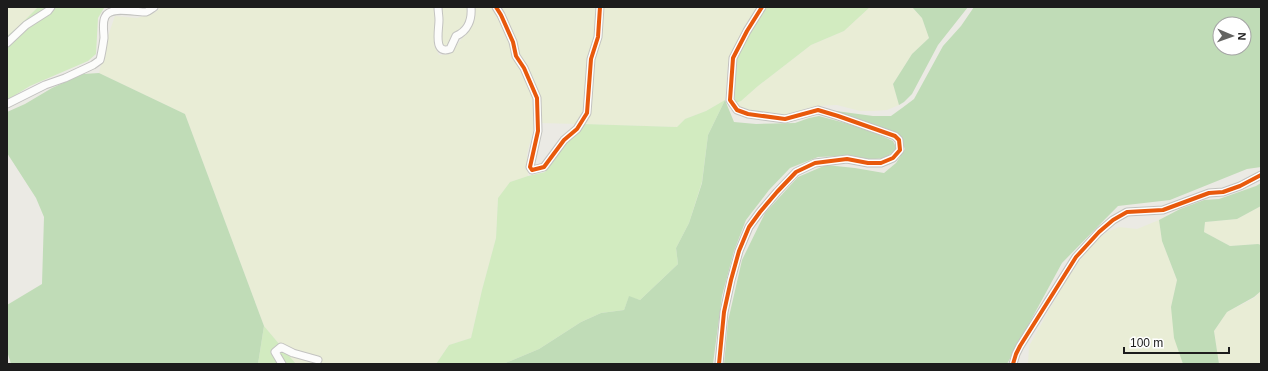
<svg xmlns="http://www.w3.org/2000/svg" width="1268" height="371" viewBox="0 0 1268 371" font-family="Arial,sans-serif">
  <style>
    .farmland { fill: #e9edd6 }
    .grass { fill: #d2ebc0 }
    .forest { fill: #c0dcb7; fill-rule: evenodd }
    .lines { fill: none; stroke-linecap: round; stroke-linejoin: round }
    .minor-casing { stroke: #c3c3c0; stroke-width: 9 }
    .minor { stroke: #fcfcfb; stroke-width: 7 }
    .cycleway-casing { stroke: #fff; stroke-width: 6 }
    .cycleway { stroke: #e8590c; stroke-width: 4 }
  </style>
  <rect width="100%" height="100%" fill="#ebeae4"/>
  <!-- farmland -->
  <path class="farmland" d="M7,7H38L19,26L7,36Z
    M162,7H435L436,15V34L434,45L439,55L450,54L467,32L474,18L473,7H493L506,33L510,47L532,96L535,123L527,154L528,176L510,182L498,198L496,238L482,290L471,338L449,345L436,364H296L264,326L185,114L99,73L108,36L115,16L137,18L154,13Z
    M439,7H469L466,24L446,46L441,44Z
    M500,7H597L595,21V37L583,115L578,124L539,123V107L519,56L508,21Z
    M603,7H759L735,46L728,63L725,100L706,111L685,119L677,127L584,124L597,46Z
    M870,7H912L922,18L929,38L912,54L893,84L899,105L887,110L873,111H860L837,105L818,106L804,109L790,115H778L755,113L740,109L736,103L741,101L758,86L811,45L844,31Z
    M1261,206V245L1258,244L1230,246L1204,232L1205,222L1237,219Z
    M1159,220L1162,241L1177,280L1171,307L1183,364H1028L1029,346L1065,282L1092,243L1107,232L1119,227L1137,229Z
    M1261,291V364H1219L1214,331L1227,312L1254,298Z"/>
  <!-- grass -->
  <path class="grass" d="M38,7H101L104,8L98,18L96,54L88,61L30,86L7,100V36L19,26Z
    M765,7H870L844,31L811,45L758,86L741,101L736,103L733,95L736,58L749,34Z
    M725,100L708,135L702,182L689,223L676,248L678,264L640,300L629,297L624,310L601,313L581,322L539,349L503,364H436L449,345L471,338L482,290L496,238L498,198L510,182L528,176L545,172L554,157L584,124L677,127L685,119L706,111Z
    M264,326L296,364H258Z"/>
  <!-- forest -->
  <path class="forest" d="M912,7H968L938,45L912,94L904,102L899,105L893,84L912,54L929,38L922,18Z
    M974,7H1261V167L1247,169L1170,200L1118,206L1062,263L1007,364H724L728,321L742,260L765,213L798,177L826,165L855,168L884,173L896,163L905,149L898,135L839,114L836,111L873,116H891L902,108L914,99L943,46L961,26ZM1220,24H1244V48H1220Z
    M99,73L185,114L264,326L258,364H11L7,351V305L42,284L44,217L36,198L7,153V112L25,104L52,88L83,74Z
    M725,100L734,122L756,124L795,123L809,118L819,116L845,123L875,133L893,141L897,149L885,158L866,160L842,156L818,157L790,168L769,190L746,220L734,251L722,296L713,364H503L539,349L581,322L601,313L624,310L629,296L640,300L678,264L676,248L689,223L702,183L708,135Z
    M1261,183V206L1237,219L1205,222L1204,232L1230,246L1258,244L1261,245V291L1254,297L1227,312L1214,331L1219,364H1183L1174,338L1171,307L1177,280L1162,241L1159,220L1180,209L1204,200L1219,199L1256,186Z"/>
  <g class="lines">
    <defs>
      <path id="minor" d="M438,7C438,11 439,16 439,20C439,30 433,55 450,49L456,36C468,31 472,19 471,7
        M496,7L501,15L513,42L516,56L524,68L537,98L538,131L530,167L532,170L544,167L564,140L577,129L587,113L591,59L598,37L600,7
        M7,43L26,25L48,11L51,7
        M7,104L45,85L65,78L93,65L100,60C102,52 103,45 104,38C104,31 102,23 105,17C110,5 137,13 146,12C149,11 151,9 154,7
        M282,364L275,352L281,347L293,353L318,360
        M719,364L724,312L731,280L739,251L749,227L760,212L777,192L796,172L815,163L847,159L868,163H881L893,158L900,150L899,140L895,136L838,116L818,110L785,119L748,114L737,110L730,100L733,58L747,31L762,7
        M1013,364L1016,354L1020,346L1076,257L1099,232L1113,220L1127,212L1163,210L1209,193L1223,192L1240,186L1261,175"/>
    </defs>
    <!-- minor casing -->
    <use href="#minor" class="minor-casing"/>
    <!-- minor -->
    <use href="#minor" class="minor"/>
    <defs>
      <path id="cycleway" d="M496,7L501,15L513,42L516,56L524,68L537,98L538,131L530,167L532,170L544,167L564,140L577,129L587,113L591,59L598,37L600,7
        M719,364L724,312L731,280L739,251L749,227L760,212L777,192L796,172L815,163L847,159L868,163H881L893,158L900,150L899,140L895,136L838,116L818,110L785,119L748,114L737,110L730,100L733,58L747,31L762,7
        M1013,364L1016,354L1020,346L1076,257L1099,232L1113,220L1127,212L1163,210L1209,193L1223,192L1240,186L1261,175"/>
    </defs>
    <!-- cycleway casing -->
    <use href="#cycleway" class="cycleway-casing"/>
    <!-- cycleway -->
    <use href="#cycleway" class="cycleway"/>
  </g>
  <!-- border -->
  <rect width="1268" height="371" fill="none" stroke="#1c1c1c" stroke-width="16"/>
  <!-- north arrow -->
  <g transform="translate(1232 36) rotate(92)"><circle r="19" fill="#ffffff" stroke="#a4a4a4"/>
  <path d="M0-3L7 15L0 10L-7 15Z" fill="#646462"/>
  <text y="-6" font-size="11" font-weight="bold" text-anchor="middle" fill="#1c1c1c">N</text>
  </g>
  <!-- scale -->
  <path d="M1124 347v6h105v-6" fill="none" stroke="#1c1c1c" stroke-width="2"/>
  <text x="1130" y="347" font-size="12" fill="#1c1c1c" stroke="#ffffff" stroke-width="3" paint-order="stroke">100 m</text>
</svg>
